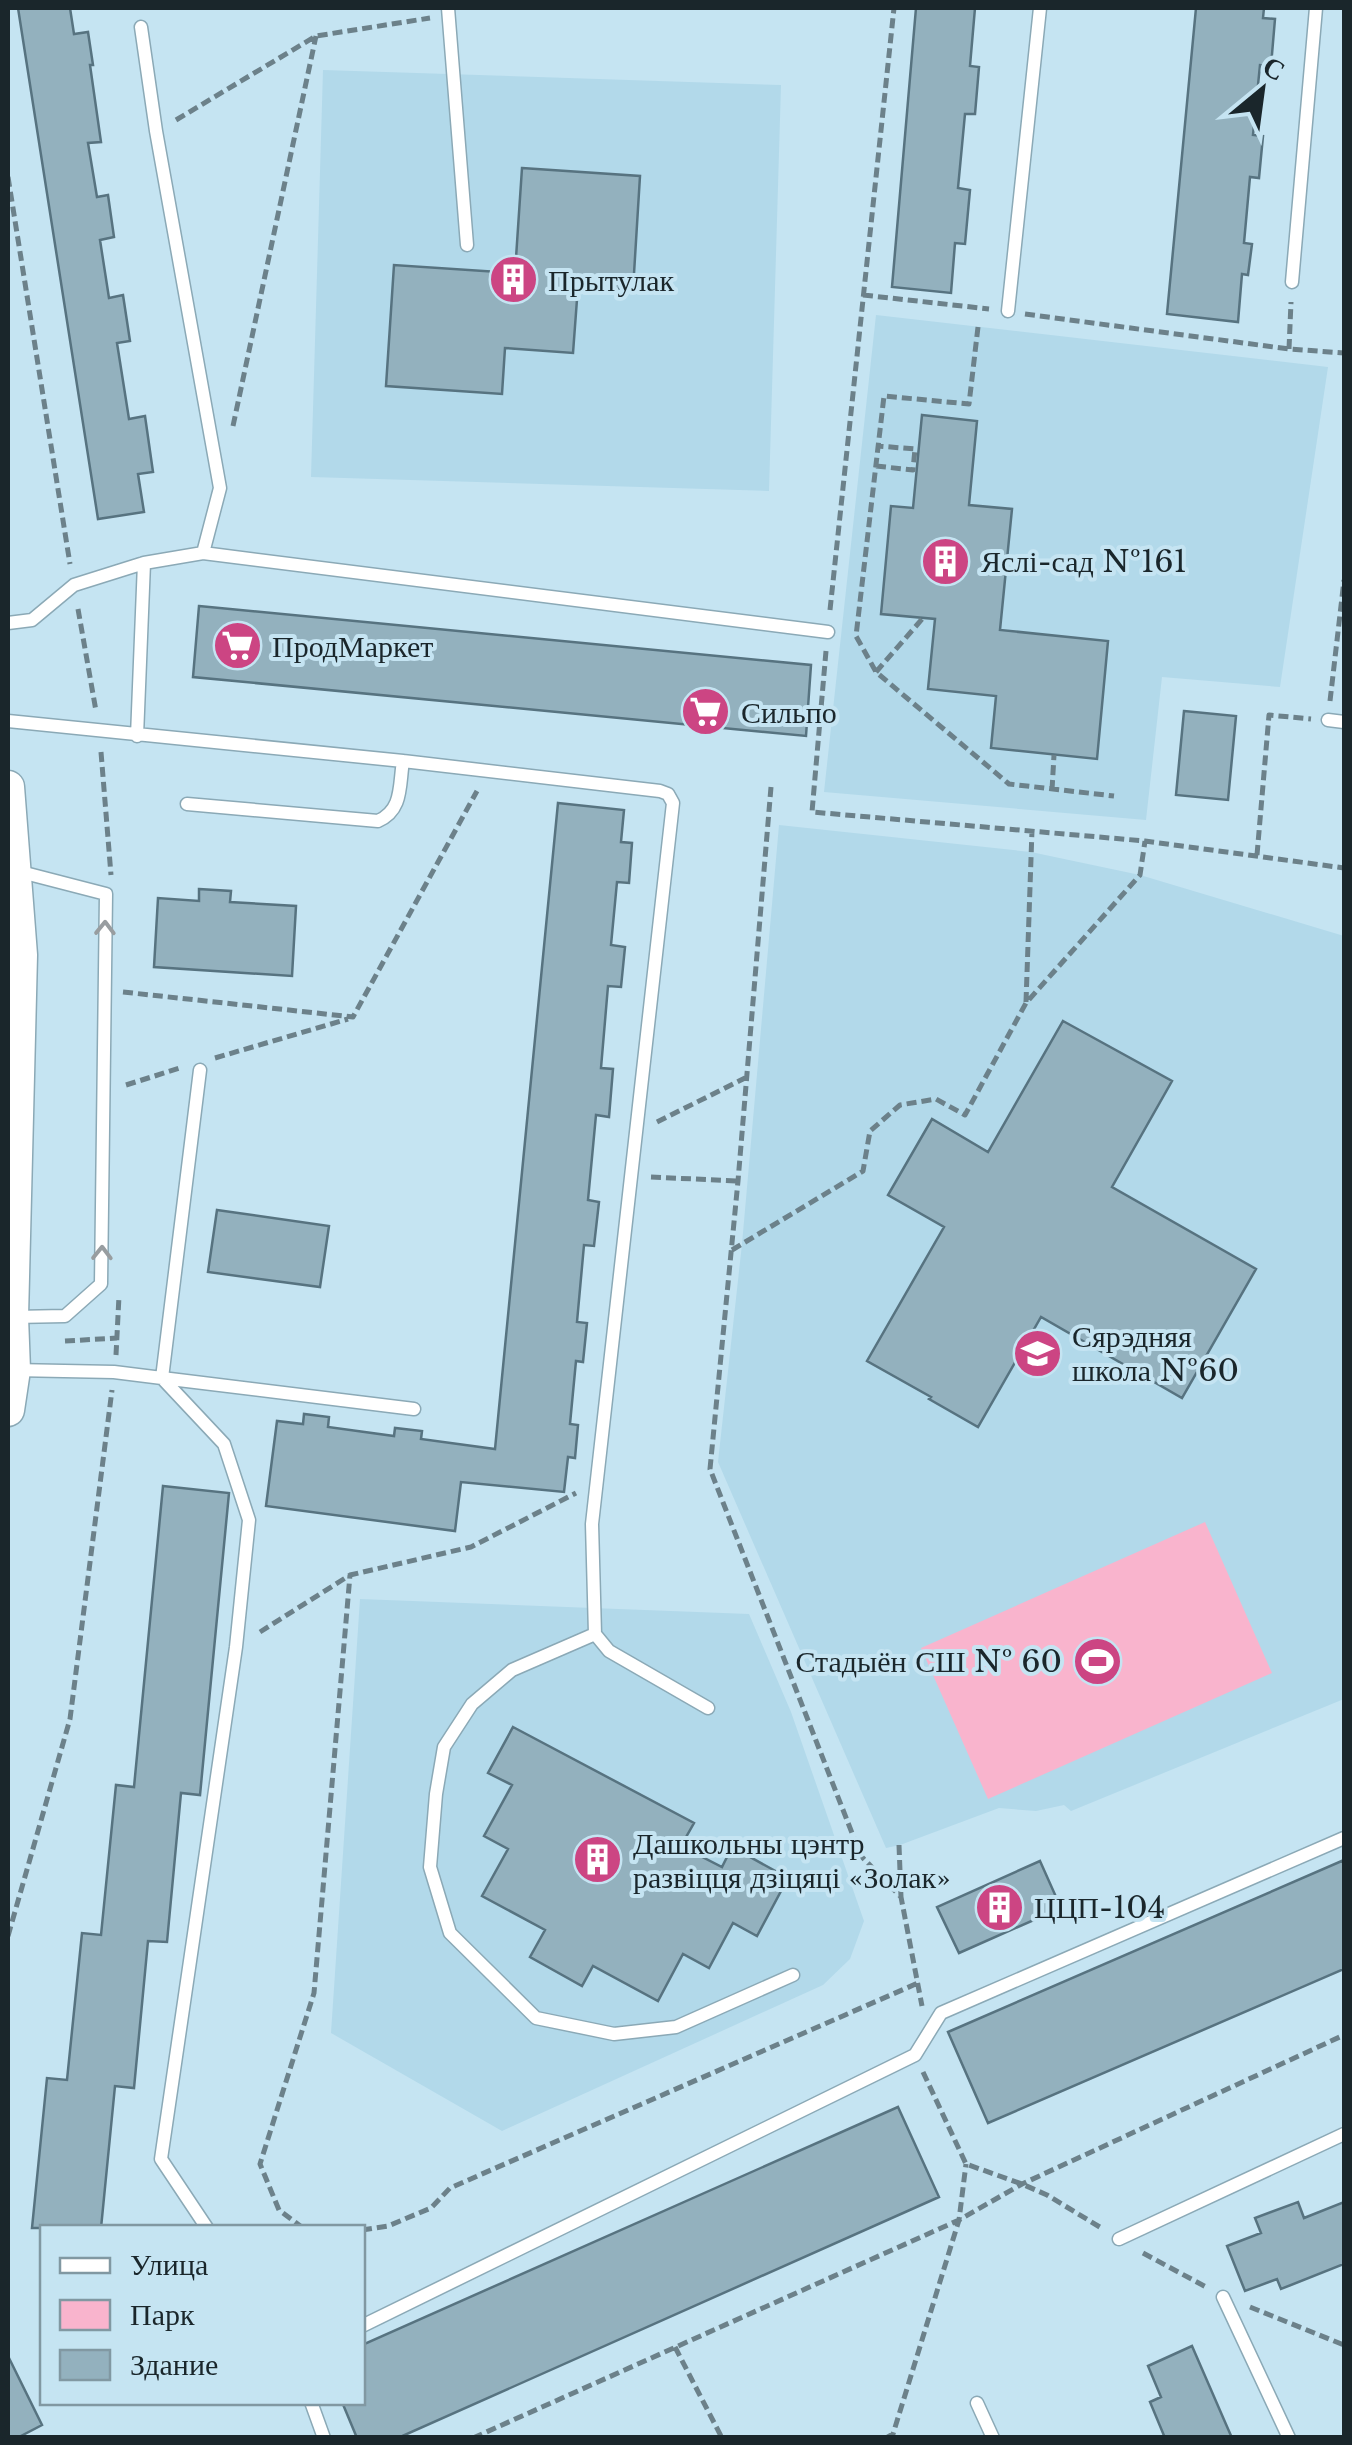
<svg xmlns="http://www.w3.org/2000/svg" width="1352" height="2445" viewBox="0 0 1352 2445" font-family="'Libre Baskerville',serif">
  <style>
    .built { fill: #b2d9ea }
    .green { fill: #f9b4cd }
    .building { fill: #93b1be; stroke: #577380; stroke-width: 2.5 }
    .lines { fill: none; stroke-linecap: round; stroke-linejoin: round }
    .service-casing { stroke: #8ba9b6; stroke-width: 15 }
    .tertiary-casing { stroke: #8ba9b6; stroke-width: 35 }
    .path { stroke: #6c818a; stroke-width: 5; stroke-dasharray: 10 5; stroke-linecap: butt }
    .service { stroke: #fff; stroke-width: 12 }
    .tertiary { stroke: #fff; stroke-width: 32 }
    .oneway { stroke: #989da0 }
    .labels { text-anchor: middle; dominant-baseline: central; stroke-width: 8; stroke-linejoin: round; paint-order: stroke }
    .poi-label { font-size: 30px; fill: #1a262b; stroke: #c5e4f2; text-anchor: start }
  </style>
  <rect width="100%" height="100%" fill="#c5e4f2"/>
  <!-- built -->
  <path class="built" d="M323,70L781,85L769,491L311,477Z
    M876,315L1328,367L1280,687L1162,677L1146,820L824,792Z
    M779,825L1031,852L1140,875L1344,936V1699L1071,1811L1064,1805L1036,1811L999,1808L900,1845L886,1848L718,1462L742,1244Z
    M360,1599L749,1614L791,1712L864,1921L850,1959L823,1985L502,2131L331,2033Z"/>
  <!-- green -->
  <path class="green" d="M1205,1522L1272,1673L988,1799L921,1648Z"/>
  <!-- building -->
  <path class="building" d="M18,8H70L74,34L88,32L93,65H90L101,142L88,143L97,197L108,195L114,237L100,240L109,298L123,295L130,341L117,343L129,419L145,416L153,472L138,474L144,512L98,519Z
    M916,8H975L970,66L979,67L975,114H965L958,188L970,190L965,244L955,243L951,293L892,287Z
    M1196,8H1264L1263,18L1275,19L1271,66L1260,65L1253,135L1263,136L1259,178L1250,177L1244,243L1252,244L1248,275L1242,274L1238,322L1167,314Z
    M522,168L640,176L633,290L578,286L573,353L505,348L502,394L386,386L394,265L515,273Z
    M922,415L977,421L969,505L1012,509L1000,630L1108,641L1097,759L991,748L996,696L928,689L935,619L881,614L891,506L913,508Z
    M199,606L811,665L806,736L193,677Z
    M1184,711L1236,716L1228,800L1176,795Z
    M558,803L624,810L621,842L632,843L629,883L617,882L611,945L625,947L621,987L608,986L601,1068L613,1069L609,1117L596,1115L588,1200L599,1202L594,1246L584,1245L577,1322L587,1323L583,1362L576,1361L570,1424L578,1425L575,1458L568,1457L564,1492L461,1482L455,1531L266,1506L277,1421L303,1424L304,1414L329,1417L328,1427L394,1436L395,1428L422,1431L421,1439L495,1449Z
    M199,889L231,891L230,902L296,906L292,976L154,967L158,898L199,901Z
    M1063,1021L1172,1081L1112,1187L1256,1269L1182,1398L1041,1317L978,1427L929,1399L931,1397L867,1361L944,1227L888,1195L932,1119L988,1152Z
    M217,1210L329,1226L320,1287L208,1272Z
    M163,1486L229,1493L200,1795L181,1793L167,1942L148,1941L134,2088L115,2086L101,2228H32L47,2078L67,2080L82,1933L101,1935L116,1785L134,1787Z
    M513,1727L694,1823L681,1846L722,1867L732,1847L788,1878L757,1936L733,1923L709,1968L683,1954L658,2001L593,1966L582,1986L530,1957L545,1930L482,1896L508,1849L484,1836L512,1785L488,1773Z
    M1344,1860V1969L988,2123L948,2032Z
    M1040,1861L1061,1908L959,1953L937,1907Z
    M898,2107L939,2197L398,2438H357L342,2402H362V2345Z
    M1298,2202L1304,2218L1344,2202V2264L1281,2289L1277,2279L1245,2291L1227,2246L1261,2233L1255,2218Z
    M1192,2346L1225,2422L1232,2438H1165L1150,2402L1161,2397L1148,2366Z
    M8,2356L42,2425L17,2438H8Z"/>
  <g class="lines">
    <defs>
      <path id="service" d="M448,8L467,245
        M141,27L156,131L220,488L203,553
        M1292,282L1316,8
        M1008,311L1040,8
        M8,623L32,620L74,585L144,563
        M1328,720L1344,722
        M8,721L403,761L660,791L668,794L673,803L592,1524L595,1634
        M137,736L144,563L203,553L828,632
        M187,804L378,821C403,810 399,786 403,761
        M200,1070L162,1378L414,1409
        M14,1317L65,1316L101,1284L106,894L17,871
        M14,1370L114,1372L162,1378L224,1444L249,1520L236,1647L161,2159L207,2228
        M708,1708L609,1651L595,1634L512,1670L472,1704L444,1747L436,1794L430,1867L450,1933L536,2018L614,2034L676,2027L793,1975
        M1119,2239L1344,2134
        M1223,2297L1289,2438
        M362,2326L915,2055L941,2013L1344,1838
        M311,2402L324,2438
        M977,2403L993,2438"/>
      <path id="tertiary" d="M8,787L21,955L12,1317L14,1370L8,1410"/>
    </defs>
    <!-- service casing -->
    <use href="#service" class="service-casing"/>
    <!-- tertiary casing -->
    <use href="#tertiary" class="tertiary-casing"/>
    <!-- path -->
    <path class="path" d="M176,120L316,36L430,18
      M8,177L70,564
      M863,295L989,309
      M1025,314L1289,349L1344,353
      M978,327L969,404L884,396L856,636L876,672L1009,784L1114,796
      M1289,349L1291,302
      M233,426L316,36
      M876,466L913,470L915,449L878,446
      M78,609L96,711
      M830,610L894,8
      M826,651L812,812L1145,841L1344,868
      M876,672L923,618
      M1330,701L1344,580
      M101,752L111,875
      M771,787L738,1181L710,1469L861,1856L901,1897L922,2006
      M1052,790L1054,755
      M1257,855L1269,715L1311,719
      M123,992L353,1017L477,791
      M1026,1002L1032,830
      M215,1058L348,1019
      M126,1085L180,1068
      M657,1122L745,1078
      M651,1177L738,1181
      M732,1250L863,1171L870,1131L900,1105L936,1099L965,1115L1026,1003L1140,875L1145,841
      M65,1341L117,1338
      M116,1355L119,1296
      M260,1632L350,1575L471,1547L576,1493
      M899,1845L901,1897
      M8,1936L70,1719L112,1390
      M923,2072L966,2164L1022,2184L1047,2195L1103,2229
      M303,2228L279,2210L260,2164L314,1993L350,1575
      M362,2230L388,2226L431,2208L450,2188L918,1983
      M1143,2253L1208,2288
      M1250,2307L1344,2345
      M675,2347L722,2438
      M473,2438L959,2220L1022,2184L1344,2035
      M886,2438L893,2434L959,2220L966,2164"/>
    <!-- service -->
    <use href="#service" class="service"/>
    <!-- tertiary -->
    <use href="#tertiary" class="tertiary"/>
  </g>
  <!-- one-way arrows -->
  <defs><path id="oneway-chevron" d="M-2-3.5L2.5 0L-2 3.5" fill="none" stroke-width="1.6" stroke-linecap="round" stroke-linejoin="round" transform="scale(2.5)"/></defs>
  <g class="oneway">
    <use href="#oneway-chevron" transform="translate(105 928) rotate(-89)"/>
    <use href="#oneway-chevron" transform="translate(102 1253) rotate(-89)"/>
  </g>
  <!-- icons -->
  <defs>
    <symbol id="building-disc" viewBox="-11 -11 22 22"><circle r="9.5" fill="#cc4583" stroke="#c5e4f2"/><path d="M-4-6H4V6H1V3H-1V6H-4ZM-2.5-4.3h1.7v1.8h-1.7ZM.8-4.3h1.7v1.8H.8ZM-2.5-1h1.7V.8h-1.7ZM.8-1h1.7V.8H.8Z" fill="#fff"/></symbol>
    <symbol id="supermarket-disc" viewBox="-11 -11 22 22"><circle r="9.5" fill="#cc4583" stroke="#c5e4f2"/><path d="M-6-5.5h2.5l.6 2H6L4.5 2H-2.5L-4.4-4H-6ZM-1.5 3.2a1.3 1.3 0 1 0 .1 0ZM3 3.2a1.3 1.3 0 1 0 .1 0Z" fill="#fff"/></symbol>
    <symbol id="school-disc" viewBox="-11 -11 22 22"><circle r="9.5" fill="#cc4583" stroke="#c5e4f2"/><path d="M0-5L7-2L0 1L-7-2ZM-4 1L0 2.5L4 1V4Q0 6-4 4Z" fill="#fff"/></symbol>
    <symbol id="stadium-disc" viewBox="-11 -11 22 22"><circle r="9.5" fill="#cc4583" stroke="#c5e4f2"/><path d="M0-5a6.5 5 0 1 0 0 10a6.5 5 0 1 0 0-10ZM-3.5-1.8h7v3.6h-7Z" fill="#fff"/></symbol>
  </defs>
  <g fill-rule="evenodd">
    <use href="#building-disc" x="486" y="252" width="55" height="55"/>
    <use href="#building-disc" x="918" y="534" width="55" height="55"/>
    <use href="#supermarket-disc" x="210" y="618" width="55" height="55"/>
    <use href="#supermarket-disc" x="678" y="684" width="55" height="55"/>
    <use href="#school-disc" x="1010" y="1326" width="55" height="55"/>
    <use href="#stadium-disc" x="1070" y="1634" width="55" height="55"/>
    <use href="#building-disc" x="570" y="1832" width="55" height="55"/>
    <use href="#building-disc" x="972" y="1880" width="55" height="55"/>
  </g>
  <g class="labels">
    <!-- poi labels -->
    <g class="poi-label">
      <text x="548" y="280">Прытулак</text>
      <text x="981" y="561">Яслі-сад №161</text>
      <text x="272" y="646">ПродМаркет</text>
      <text x="741" y="712">Сильпо</text>
      <text x="1072" y="1336">Сярэдняя<tspan x="1072" dy="34">школа №60</tspan></text>
      <text x="1062" y="1661" text-anchor="end">Стадыён СШ № 60</text>
      <text x="633" y="1843">Дашкольны цэнтр<tspan x="633" dy="34">развіцця дзіцяці «Золак»</tspan></text>
      <text x="1034" y="1907">ЦЦП-104</text>
    </g>
  </g>
  <!-- border -->
  <rect width="1352" height="2445" fill="none" stroke="#1a262b" stroke-width="20"/>
  <!-- legend -->
  <rect x="40" y="2225" width="325" height="180" fill="#c5e4f2" stroke="#8198a2" stroke-width="2.5"/>
  <rect x="60" y="2258" width="50" height="15" fill="#ffffff" stroke="#8198a2" stroke-width="2.5"/>
  <text x="130" y="2275" font-size="30" fill="#1a262b">Улица</text>
  <rect x="60" y="2300" width="50" height="30" fill="#f9b4cd" stroke="#8198a2" stroke-width="2.5"/>
  <text x="130" y="2325" font-size="30" fill="#1a262b">Парк</text>
  <rect x="60" y="2350" width="50" height="30" fill="#93b1be" stroke="#8198a2" stroke-width="2.5"/>
  <text x="130" y="2375" font-size="30" fill="#1a262b">Здание</text>
  <!-- north arrow -->
  <g transform="translate(1262 90) rotate(29)" stroke="#c5e4f2" stroke-width="8" paint-order="stroke">
  <path d="M0-8L18 38L0 25L-18 38Z" fill="#1a262b"/>
  <text y="-15" font-size="28" font-weight="bold" text-anchor="middle" fill="#1a262b">С</text>
  </g>
</svg>
